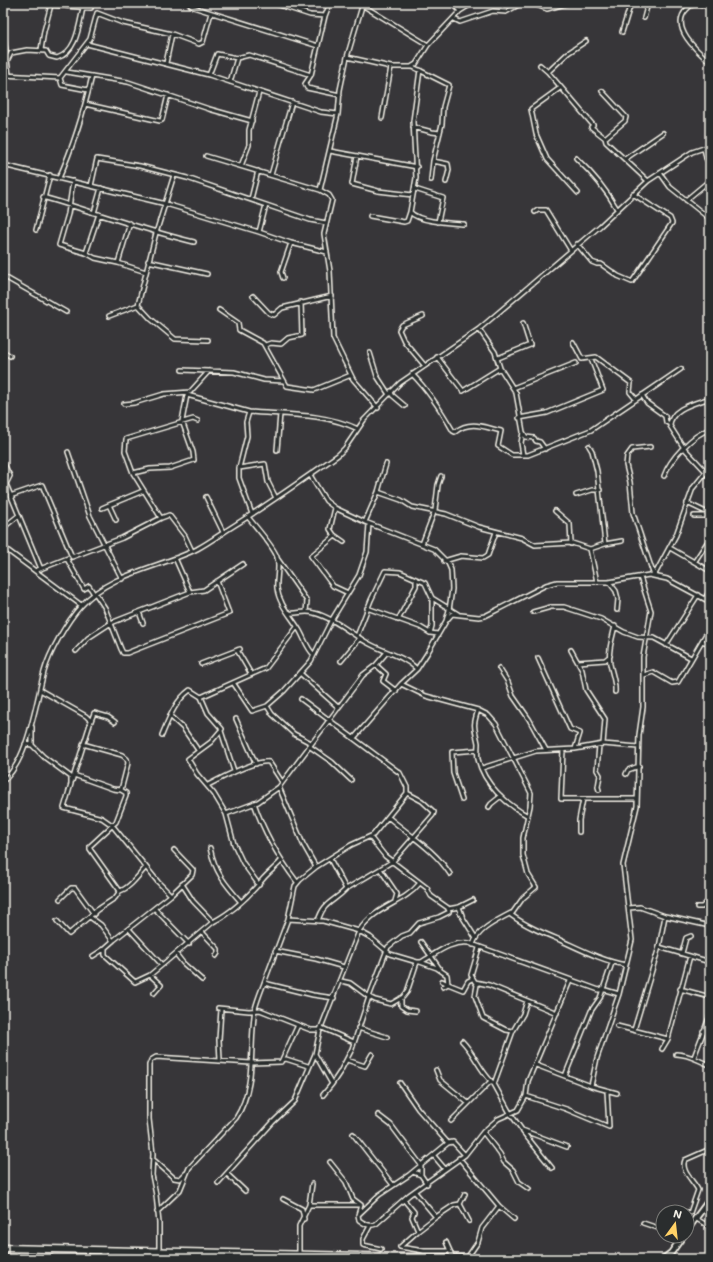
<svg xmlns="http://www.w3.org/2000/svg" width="713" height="1262" viewBox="0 0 713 1262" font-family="Mali,sans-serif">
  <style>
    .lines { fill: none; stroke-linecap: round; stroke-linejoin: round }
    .street-casing { stroke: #f4f1e8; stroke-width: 6 }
    .secondary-casing { stroke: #f4f1e8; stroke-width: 8 }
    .highway-casing { stroke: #f4f1e8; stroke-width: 9 }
    .street { stroke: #2a2d2e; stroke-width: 3 }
    .secondary { stroke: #2a2d2e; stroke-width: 4.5 }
    .highway { stroke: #2a2d2e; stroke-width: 6 }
  </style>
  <rect width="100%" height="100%" fill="#373639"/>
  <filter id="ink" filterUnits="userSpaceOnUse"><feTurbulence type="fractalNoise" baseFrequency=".025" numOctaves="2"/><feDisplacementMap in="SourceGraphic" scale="8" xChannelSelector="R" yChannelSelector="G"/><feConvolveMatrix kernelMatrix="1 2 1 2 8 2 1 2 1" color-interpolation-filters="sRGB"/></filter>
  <g filter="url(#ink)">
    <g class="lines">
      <defs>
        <path id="street" d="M188,3L193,7L318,46
          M273,3L310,15L325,16
          M330,3L325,16L311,75L305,84L307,88L340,95
          M363,3L347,57L340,90L338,114L320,190L329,195L332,200L324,234L330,271L333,338L353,379L378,408
          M452,3L460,11
          M531,3L547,9L568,3
          M362,5L428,45
          M710,6C702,4 693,2 687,9C669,27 697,51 710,62
          M644,18L648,3
          M454,19L460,22L493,11L506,12L522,3
          M3,30L9,75
          M622,32L631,3
          M586,41L568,53L548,72L593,125L591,127L605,138L606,142L648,181
          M87,44L209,75L321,112L338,114
          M41,50L44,31L51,5L91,8
          M347,57L391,67H413L449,85L443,107L442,124L433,161L431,180
          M7,61L11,53L27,50L46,51L49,56L57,58C77,52 79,25 83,8
          M166,63L172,34
          M540,65L548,72
          M411,67L416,64L428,45L460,11L473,3
          M67,72L128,82L209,109L252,121
          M3,75L60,78
          M209,75L217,54L237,58L249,55L311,75
          M60,78L90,39L97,13L123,23L172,34L199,44L203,42L211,13
          M60,78L62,85L88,90
          M230,82L237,58
          M560,88L531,109L536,134L547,159L578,193
          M602,91L626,117L625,121L605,138
          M85,104L160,121L162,120L168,95
          M382,118L391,67
          M413,127L432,132L440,133
          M704,148L706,158L710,165
          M330,151L417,167
          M206,156L320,190
          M357,156L352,184L378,191L413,195
          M576,158C593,174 606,189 617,209
          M625,159L663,133
          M433,161L448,164L449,170L446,182
          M3,165L166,204L259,232
          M241,166L249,145V130L259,92
          M660,173L670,187L710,219
          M271,175L292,102
          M59,178C74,145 84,111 92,76
          M73,181L68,214L59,245L86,253L99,214
          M91,186L97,159L140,166L187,178L310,220L326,223
          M415,189L443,198L438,222
          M43,197C94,212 143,230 194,242
          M251,199L258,171
          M686,200L710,180
          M266,205L259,232L291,243L327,252
          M410,212L416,178L413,121L420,70
          M535,212L538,210H546L570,249
          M94,213L101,188
          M370,216L404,222L407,221L410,212C419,222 450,223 464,224
          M130,223L118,263L146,272
          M36,230L50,175
          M577,244L592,262L597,264H601L618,276L632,282L672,223L670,218L633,194
          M86,253L95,258L118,263
          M148,261L207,274
          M3,276L66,312
          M283,278L281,272L291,243
          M253,296L269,313L274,315L282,308L332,296
          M138,305L156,233L174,175
          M138,305L151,319L175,339L208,340
          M219,310L238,323L239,330L263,343L287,386L314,390L351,375
          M3,313H4
          M109,316L138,305
          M423,316L402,325L399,330L404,341L425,366
          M479,329L495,352L500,368L516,393L523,432L526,437L534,438L536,441L540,442L545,449
          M573,342L582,359L596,357L631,383L630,392L635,398
          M265,345L271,343L281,344L288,338L302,335L301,302
          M3,351L10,356
          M370,353L377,376L388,393
          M437,357L463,391L500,368
          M498,358L530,345L523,323
          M182,370L234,372L264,380L284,381
          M412,374C429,391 441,410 453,431L455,432C470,420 484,427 501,431L498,446L512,455H528L591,430L681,369
          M513,388L576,363
          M391,391L392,395L405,406
          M190,392L209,371
          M642,395L647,403L665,416L666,422L670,424
          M710,398C696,403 670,408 670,426L684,448L710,476
          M124,404L134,403L164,394L190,392
          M519,418L547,413L603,390L591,359
          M523,432L521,443L523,455
          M589,446L592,451L597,471L605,544
          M650,447L632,449L627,456L626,465L630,482L633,513L654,576
          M277,450L280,414
          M68,452L90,516L122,579
          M3,462L10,476L6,484L41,569
          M239,468L265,464L268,482L276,498
          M133,473L125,451L126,439L193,419L198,421
          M310,475L326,501L335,508L365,522L434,549L448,563L451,570L452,589L449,610L446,621L428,652L417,669L401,684L354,738
          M664,476C670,459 692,435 710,429
          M378,492L401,500L412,507L446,514L479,527L522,538L535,545L572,543L590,549
          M576,495L592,490H600
          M10,496L42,485L72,557L122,538L161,518
          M206,497L223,532
          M687,503L710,514
          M102,508L109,505
          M335,508L330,529L334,535L344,542
          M555,511L570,524L571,544
          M252,514L239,478V468L247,436L246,422L249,412C286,415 324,413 358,429
          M694,516H705L709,513
          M248,517C255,526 274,547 277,557C280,567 276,578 277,588C279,605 292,617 300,631C305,640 307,648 314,655
          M116,520L109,505L143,491
          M365,522L378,492L386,464
          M3,528L19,515
          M335,536L311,556L333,586L348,593
          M422,544L435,510L438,485L441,476
          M3,547L81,605
          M670,548L710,571
          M192,551L185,536L169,515L161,518L133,473L150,469L170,468L194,460L193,452L182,421L187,395L249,412
          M175,558L190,592
          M277,558L307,601L306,612
          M67,559L84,589L89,586L94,594
          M444,561L461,556L483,558L488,555L496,532
          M695,561L710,538
          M35,571L68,558
          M654,576L676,535L693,488L710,467
          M597,582L590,549L605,544L622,541
          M609,582L616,591L618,599L617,610
          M95,593L105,608L121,649L123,653H127L229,613L217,581
          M705,599L710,590
          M367,608L420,627L430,633L438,634
          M287,611L290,613C298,614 305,610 314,613C334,618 350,633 368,643C384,652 404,656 417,669
          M139,612L143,623
          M533,612L551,607H564L601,619L624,632L638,637L654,638L691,658
          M398,620L416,586V579
          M446,621L452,614L479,617L485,616L546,585L557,582H609L649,575L667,579L710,602
          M430,633L432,626V598
          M357,636L371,600L385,571L400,572L425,583L432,598L458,614
          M702,641L710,644
          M666,645L698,595
          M237,650L251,674
          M571,650L582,670L586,690L605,719L603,744
          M76,651L88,638L111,623L190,592L204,590L243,564
          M538,658L570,729L580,733L575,749
          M341,661L360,638
          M578,662L605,660L610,656
          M201,664L240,649
          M376,665L386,674L383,681L396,691
          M499,668L508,682L513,696L529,719L546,750
          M301,674L339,708
          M644,675L653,672L672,683L678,682L710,627
          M234,684L252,711L267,706L284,691L311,661L331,621L359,575L367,552L369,524
          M401,684L426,696L478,710L488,715L496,724L531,793L530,806L523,838V855L528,874L536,887L523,898L511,915C526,926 543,933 560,940C582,950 603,961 626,965
          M40,690L86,716L91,721L72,781
          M615,692C616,683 612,674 610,664C608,651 612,639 615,626
          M301,699L400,773L407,787V793
          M267,706L272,714L294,734L311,743
          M478,710C472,728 475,727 478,743C478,748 477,754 478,759C484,784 506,804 528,816
          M170,716L183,728L198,750
          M236,719L256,764
          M91,721L94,713L108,717L115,722
          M32,727V745
          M221,731L234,771
          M162,735C169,718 175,701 190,690L201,697
          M25,744L32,745L44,757L71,777V784L64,808L102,818L112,825L158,882L171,895L192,875L193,870L174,850
          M83,744L122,755L127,759L128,763L121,790L126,793V796L116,822L90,846V849L120,891C130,888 139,875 146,867
          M309,746L332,762L351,780
          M563,750L561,799H636
          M482,768L536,751L575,749L603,744L638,747
          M626,774L628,770L639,766
          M74,775L113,789L121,790
          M3,781C28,761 36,702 44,672C49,653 67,621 81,606C110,573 159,568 197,549C210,542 222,533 235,525C270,503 304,479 338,455L345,448L364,420L400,383L479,329L600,226L648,181L692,152L710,146
          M208,785C221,778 255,760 269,762L282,782
          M279,787L303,844L316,867L300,880L295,886L288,919L264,983L313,995L334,998
          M599,790L598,787L600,775L597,770L599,745
          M462,800L453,773L452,752L478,750
          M254,803C264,833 278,857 297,882
          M489,807L491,804L501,796
          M226,814L258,802L279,787L363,675L376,665L387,652
          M388,817C409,835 435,850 450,874
          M579,832V820L583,799
          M210,848C215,872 225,884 241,902
          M330,859L346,889L380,869L397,894L395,901
          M316,867L351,845L373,835L407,793L422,801L434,812L433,815L393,861L380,869
          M182,884L193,901L213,922C233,912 249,896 263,879C268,873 275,868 281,861
          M259,885L243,863L234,844L226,814L214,794L197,774L188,759L211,742L222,729L208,713L201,697L266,668L297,627
          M60,899L71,888H75L94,914
          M697,907H702L710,899
          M629,908L640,907L665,916L710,926
          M155,909L189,944
          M448,909L459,907
          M460,913L475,937
          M462,915L459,907L473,900
          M90,917L101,925L113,941
          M288,919L323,921L359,931L370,937L390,954L417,962H421C437,953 450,941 469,943L599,990L602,989L619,994
          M57,921L69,934L97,910L115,898L120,891
          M318,921C324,901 333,903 346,889
          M129,929L162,965L150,975L135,982L105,955V948L114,940L171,895
          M202,932L218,949V953L216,956
          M421,942L440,969
          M473,945C477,929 497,921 511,913
          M659,947L710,962
          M479,948L471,975L475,982L489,985L557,1013
          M275,951L316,959L344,967
          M682,953L686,938L691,936
          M176,954L183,963L202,980
          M93,956L104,949
          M420,962L437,968L447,975L448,984L463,990L468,981L472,979
          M162,965L213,922
          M150,975L161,985L154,993
          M341,981L350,983L369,997L388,947L402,936L410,933L419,923L439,917L449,912L448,908L431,896L427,888L385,856L370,837
          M442,981L448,984L443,987
          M475,982L477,985L475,996L483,1018L506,1030L513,1031L494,1084L510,1113L522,1130L567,1147
          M680,989L710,997
          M401,998V1006L407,1010L416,1011
          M218,1008L249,1011L260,1010L298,1025
          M617,1026L668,1039L690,956
          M322,1028L354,1042
          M358,1028L387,1037
          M634,1030L659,947L665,916
          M513,1031L523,1014L527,1001
          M703,1031L710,1032
          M462,1041C474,1053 479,1069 492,1082
          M662,1049L668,1039
          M315,1054L332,1084L340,1072L352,1049L369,997L375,1000L391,1004L403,997L407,992L417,962
          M676,1054C690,1054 698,1061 710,1065
          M694,1057L710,1015
          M220,1060L219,1040L221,1009
          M282,1060L286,1059L308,1066
          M347,1060L365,1066L372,1054
          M536,1065L591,1086L617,1093
          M436,1070L440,1080L468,1103
          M565,1076L591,1011L600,998L612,963
          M400,1083L418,1109L448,1143
          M591,1086L597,1058L619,994L632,940L623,865L637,806L639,735L643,707V657L651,611L640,577
          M323,1095L332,1084
          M526,1096L566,1109L609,1127L607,1091
          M378,1115L391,1125L421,1165V1175
          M451,1121L491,1081
          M483,1132L500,1154L504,1162L513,1170L519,1182L529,1189
          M523,1132L552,1168
          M353,1134L393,1185
          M434,1156L445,1169
          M459,1158L499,1206L482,1228L478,1242L467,1258
          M153,1161H155L174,1178L180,1179L186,1173
          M330,1162L346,1182L353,1199L361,1205L358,1215L379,1195L409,1175L448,1143L453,1142L465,1155
          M413,1172L421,1175L427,1184
          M227,1174L245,1191
          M218,1183L273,1122L295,1101L315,1054L320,1030
          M283,1199L302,1209L304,1219
          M404,1200L414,1212L412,1217L418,1231L436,1217L415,1192
          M460,1204L469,1221
          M309,1205H361
          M499,1206L514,1219
          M157,1212L180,1190L189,1168L236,1118C257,1086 249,1045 255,1009C257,1001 261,991 264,983
          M685,1212L690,1213L698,1190C694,1181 680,1171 685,1160L710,1149
          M358,1215L359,1220C365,1224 369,1227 376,1224L409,1195L465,1155L483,1132L498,1119L518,1110L526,1096L528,1081L570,981
          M436,1217L454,1205L460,1204L465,1194
          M695,1218L710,1227
          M643,1223L658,1228L661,1222H663
          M370,1226L363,1239V1245L381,1249
          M418,1231L400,1247L424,1251H450L453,1258
          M446,1242L450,1251
          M159,1251V1223L156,1195L152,1175L153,1154L149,1119V1065L151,1060L156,1057L251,1063L281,1062L298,1025L311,1030H320L359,931C376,905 403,904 419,884
          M299,1252V1226L309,1205L312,1184"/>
        <path id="secondary" d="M687,1230L710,1199
          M663,1259L671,1253L683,1236"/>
        <path id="highway" d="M3,1248L494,1259
          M3,1258L51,1259
          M102,1259L104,1251"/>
      </defs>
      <!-- street casing -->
      <use href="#street" class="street-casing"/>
      <!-- secondary casing -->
      <use href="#secondary" class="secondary-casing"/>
      <!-- highway casing -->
      <use href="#highway" class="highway-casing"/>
      <!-- street -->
      <use href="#street" class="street"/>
      <!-- secondary -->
      <use href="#secondary" class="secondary"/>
      <!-- highway -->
      <use href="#highway" class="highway"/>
    </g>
  </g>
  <!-- margin -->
  <rect width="713" height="1262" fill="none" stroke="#2a2d2e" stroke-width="16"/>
  <rect x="8" y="8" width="697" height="1246" fill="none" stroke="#f4f1e8" stroke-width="1.5" filter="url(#ink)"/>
  <!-- north arrow -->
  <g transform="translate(675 1224) rotate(15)"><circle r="19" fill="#2a2d2e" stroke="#7b7b78"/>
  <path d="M0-3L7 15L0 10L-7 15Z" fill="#ffd166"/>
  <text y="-6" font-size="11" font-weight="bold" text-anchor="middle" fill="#f4f1e8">N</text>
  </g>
</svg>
